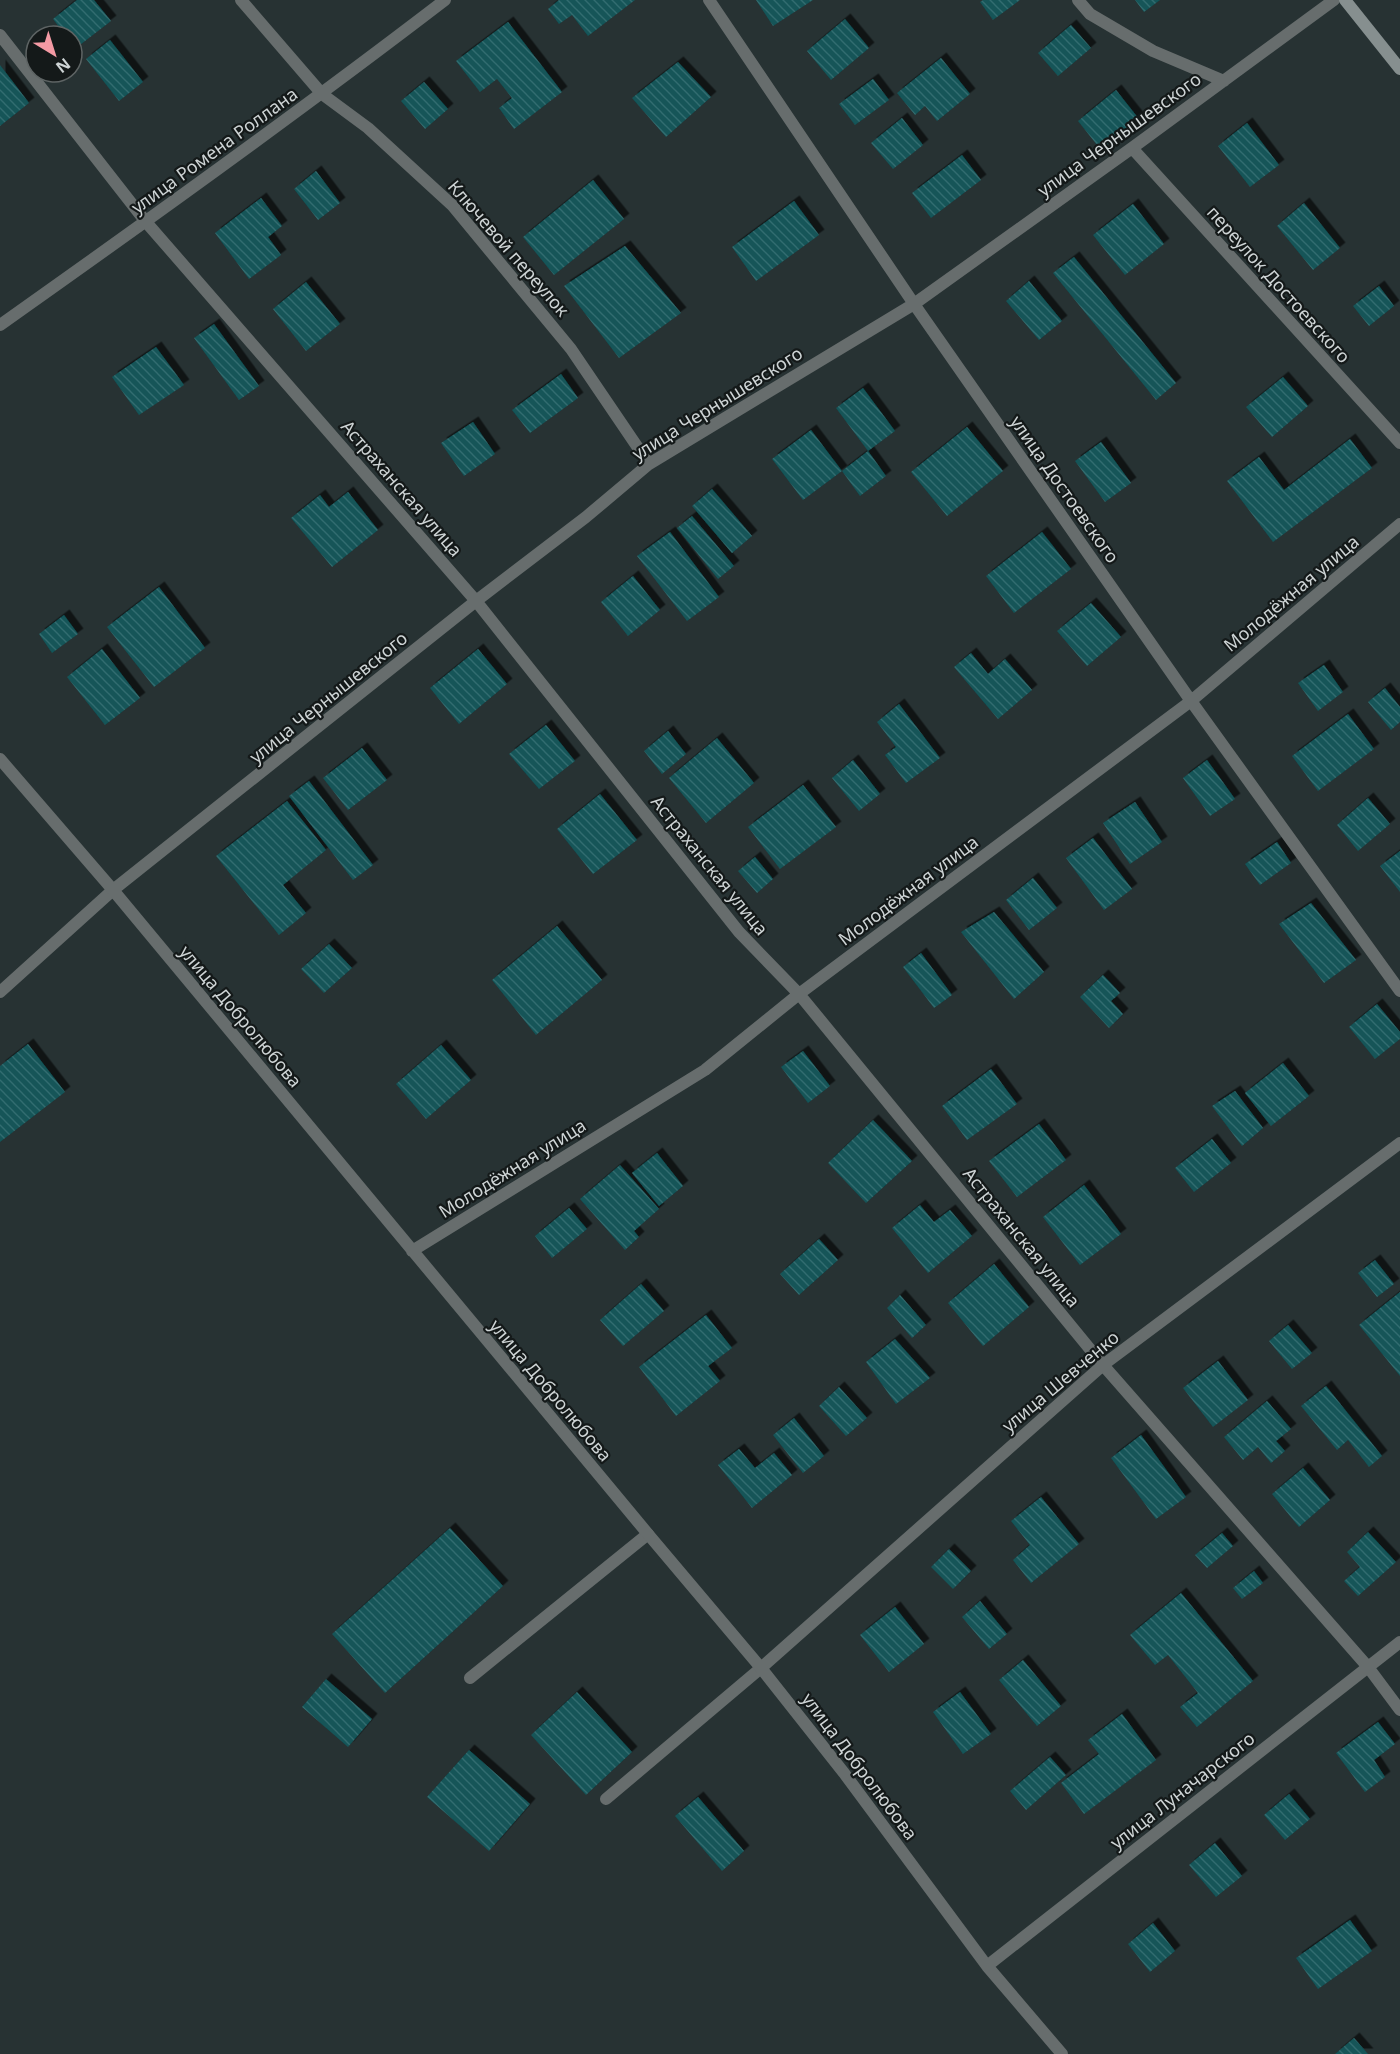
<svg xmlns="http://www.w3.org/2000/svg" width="1400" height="2054" viewBox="0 0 1400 2054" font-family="'Noto Sans',sans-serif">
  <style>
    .building { fill: url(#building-back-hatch); filter: url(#shadow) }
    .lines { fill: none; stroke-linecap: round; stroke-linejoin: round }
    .lane { stroke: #676d6d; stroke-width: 12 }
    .street { stroke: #676d6d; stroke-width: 12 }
    .secondary { stroke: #868f8f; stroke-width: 12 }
    .labels { text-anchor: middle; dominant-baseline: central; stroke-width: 4.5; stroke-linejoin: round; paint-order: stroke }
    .street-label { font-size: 18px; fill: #ced4d5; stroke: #141919 }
  </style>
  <defs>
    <pattern id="building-back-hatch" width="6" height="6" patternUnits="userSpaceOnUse" patternTransform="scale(1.5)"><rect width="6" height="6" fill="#125458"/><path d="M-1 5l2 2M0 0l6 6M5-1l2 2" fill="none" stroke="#336c6f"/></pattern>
    <filter id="shadow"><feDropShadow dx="5.5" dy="-5.5" stdDeviation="0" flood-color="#0009"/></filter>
  </defs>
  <rect width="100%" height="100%" fill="#273233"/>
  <!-- building -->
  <path class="building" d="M77,0H94L111,21L76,48L72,43V36H66L53,19Z
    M559,0H635L588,36L572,15L559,24L548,9Z
    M756,0H813L773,26Z
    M983,0H1020L993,20L980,2Z
    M1135,0H1160L1144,12Z
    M845,19L869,48L831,80L807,51Z
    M508,22L562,92L514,129L499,108L512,98L497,79L480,92L456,61Z
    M1071,25L1091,48L1058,76L1038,53Z
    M110,40L143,82L119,101L86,59Z
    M941,58L970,94L937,121L925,106L915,115L897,93Z
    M678,62L711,97L666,137L632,98Z
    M0,65L29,103L0,126Z
    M873,79L889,100L855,125L839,104Z
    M424,82L448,109L425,129L401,101Z
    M1116,90L1139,119L1101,150L1078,121Z
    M902,118L923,145L893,169L871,143Z
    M1247,123L1279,165L1250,187L1218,146Z
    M962,155L981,180L931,218L912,193Z
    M316,171L340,203L318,220L294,189Z
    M593,180L624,219L554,275L523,237Z
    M261,198L282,226L268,237L281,255L249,279L215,233Z
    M794,201L819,235L756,281L732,247Z
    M1304,203L1340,248L1313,270L1277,226Z
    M1133,204L1164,244L1125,275L1093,235Z
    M625,246L681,313L619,358L564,286Z
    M1074,257L1176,383L1156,400L1053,273Z
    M1029,281L1062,321L1039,340L1006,301Z
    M306,282L340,324L306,351L273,309Z
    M1379,286L1394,306L1369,326L1353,306Z
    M214,324L259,386L239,400L194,338Z
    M156,347L184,385L139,415L112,377Z
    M561,374L578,398L530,433L512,410Z
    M1283,377L1308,406L1272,437L1246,407Z
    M863,388L895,431L868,451L836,408Z
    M473,422L495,454L464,476L441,443Z
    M967,427L1003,471L947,516L911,472Z
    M811,430L842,471L803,500L772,459Z
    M1350,439L1372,468L1273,542L1227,481L1259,457L1284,490Z
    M1101,442L1131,483L1105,502L1075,461Z
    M868,451L886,476L860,496L842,471Z
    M712,489L752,536L732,553L692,506Z
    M348,492L378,530L332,567L291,518L320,495L329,507Z
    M692,516L734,566L718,579L677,528Z
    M670,532L719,597L687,621L637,556Z
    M1042,532L1071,569L1014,613L986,576Z
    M633,576L660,610L628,636L601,602Z
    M159,587L205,648L154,687L107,627Z
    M1091,603L1121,637L1087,666L1057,631Z
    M64,615L78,634L52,653L39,634Z
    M102,649L140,698L105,725L67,677Z
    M478,649L507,684L459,724L430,688Z
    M971,653L988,674L1005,659L1032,690L998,719L954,667Z
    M1324,665L1343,692L1318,711L1298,683Z
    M1385,688L1400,707V722L1391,730L1368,702Z
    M899,704L940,758L906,783L885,755L896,747L877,722Z
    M1348,714L1374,749L1318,791L1292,756Z
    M546,725L575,761L539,789L509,754Z
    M668,731L686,754L662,774L644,751Z
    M717,738L754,783L706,823L669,778Z
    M362,748L387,780L348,810L323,778Z
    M853,760L880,794L859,811L832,778Z
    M1207,760L1235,799L1210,816L1183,778Z
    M309,781L373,865L353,880L289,796Z
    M803,785L836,827L780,869L748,827Z
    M600,794L637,840L593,874L557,829Z
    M1368,798L1390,824L1358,851L1337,825Z
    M287,801L326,850L283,885L306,913L279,935L216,856Z
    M1135,802L1162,842L1130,864L1103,823Z
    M1093,838L1132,889L1104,910L1066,858Z
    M1277,842L1291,863L1260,885L1245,864Z
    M1400,851V892L1380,866Z
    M755,857L773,879L757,893L738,871Z
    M1033,878L1057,908L1029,930L1006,900Z
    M1311,903L1356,960L1324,983L1279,924Z
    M994,912L1044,972L1014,999L961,932Z
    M557,926L602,980L536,1035L492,980Z
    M329,944L352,968L324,993L301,969Z
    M921,953L952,995L934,1008L903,967Z
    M1103,975L1120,993L1111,1001L1123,1014L1109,1028L1080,997Z
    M1377,1004L1400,1032V1039L1375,1059L1349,1027Z
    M28,1044L65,1092L0,1142V1066Z
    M441,1045L471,1080L426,1119L396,1084Z
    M803,1051L830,1086L808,1103L781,1067Z
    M1283,1063L1309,1096L1271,1126L1245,1093Z
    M991,1069L1017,1104L967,1140L942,1106Z
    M1235,1091L1263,1128L1242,1146L1212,1106Z
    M873,1120L912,1161L866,1203L828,1163Z
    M1039,1124L1066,1160L1017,1197L989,1161Z
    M1212,1139L1231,1163L1194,1192L1175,1168Z
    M657,1153L683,1186L659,1206L632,1173Z
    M620,1165L659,1209L634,1231L639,1237L625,1250L580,1199Z
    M1084,1185L1121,1234L1080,1265L1043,1217Z
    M920,1205L934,1222L950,1210L972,1236L928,1273L892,1228Z
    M569,1208L587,1229L552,1258L535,1236Z
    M819,1239L838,1260L799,1295L780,1274Z
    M1375,1260L1394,1284L1377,1297L1358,1273Z
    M994,1264L1029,1307L983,1346L948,1303Z
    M641,1284L664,1311L623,1346L600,1320Z
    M1400,1292V1376L1359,1325Z
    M900,1295L926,1325L912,1338L887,1308Z
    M706,1315L732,1348L708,1366L720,1381L676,1416L639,1367Z
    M1288,1325L1312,1353L1292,1369L1269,1341Z
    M895,1339L930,1378L896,1404L866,1362Z
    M1218,1361L1248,1400L1213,1427L1183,1388Z
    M1326,1386L1382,1456L1369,1467L1348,1440L1337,1450L1301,1406Z
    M839,1387L867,1418L846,1436L819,1406Z
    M1267,1401L1291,1429L1276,1441L1285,1451L1271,1463L1258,1447L1243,1460L1224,1437Z
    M794,1418L824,1456L803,1473L773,1435Z
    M1141,1435L1186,1497L1156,1519L1111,1458Z
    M739,1449L755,1468L774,1453L792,1475L752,1508L718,1465Z
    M1303,1468L1330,1500L1299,1527L1272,1494Z
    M1041,1497L1079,1544L1031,1583L1013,1560L1030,1545L1011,1521Z
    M450,1528L503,1586L385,1693L332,1634Z
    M1368,1532L1396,1562L1358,1596L1344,1581L1360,1567L1347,1552Z
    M1222,1533L1233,1546L1207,1568L1195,1555Z
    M949,1549L971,1571L953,1589L931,1567Z
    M1254,1571L1263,1583L1242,1599L1233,1588Z
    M1181,1593L1253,1681L1197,1727L1180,1707L1198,1693L1168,1655L1155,1665L1130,1635Z
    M980,1601L1007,1634L989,1649L962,1617Z
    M895,1607L924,1644L889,1672L860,1635Z
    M1023,1660L1061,1706L1037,1726L999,1680Z
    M326,1679L372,1719L348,1747L302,1707Z
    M577,1692L632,1752L586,1795L531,1735Z
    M960,1692L991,1734L963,1754L933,1712Z
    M1122,1714L1156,1760L1084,1814L1061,1783L1099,1754L1088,1740Z
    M1378,1722L1395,1744L1374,1760L1385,1777L1365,1792L1336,1753Z
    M469,1750L530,1804L489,1851L427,1797Z
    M1050,1757L1066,1775L1026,1810L1010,1791Z
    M1289,1794L1310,1819L1285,1840L1264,1815Z
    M698,1797L744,1851L722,1871L675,1816Z
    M1215,1843L1242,1876L1216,1897L1189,1865Z
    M1350,1920L1372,1951L1318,1989L1296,1958Z
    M1153,1923L1175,1951L1150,1972L1128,1944Z
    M1354,2038L1368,2054H1335Z"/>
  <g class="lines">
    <!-- lane -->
    <path class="lane" d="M0,992L113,890
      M470,1678L648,1534
      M606,1799L761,1668"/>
    <!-- street -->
    <path class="street" d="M241,0L322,94L368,128L452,205L571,349L649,464
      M709,0L914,304L1191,701L1400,991
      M1078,0L1090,14L1153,51L1224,81
      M0,35L146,222L476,601L739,932L799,994L1103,1365L1368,1667L1400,1710
      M1132,148L1400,443
      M0,325C150,219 299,112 445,0
      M0,759L113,890L648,1534L761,1668L844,1773L987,1966L1062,2054
      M113,890L476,601L586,517L649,464L914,304L1132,148L1334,0
      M412,1251L705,1070L799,994L1191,701L1400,524
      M761,1668L1103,1365L1400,1143
      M987,1966L1400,1642"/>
    <!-- secondary -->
    <path class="secondary" d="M1345,0L1400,69"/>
  </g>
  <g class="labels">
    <!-- street labels -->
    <g class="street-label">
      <text transform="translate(1119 134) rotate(-36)">улица Чернышевского</text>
      <text transform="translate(214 150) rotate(-36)">улица Ромена Роллана</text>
      <text transform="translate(509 248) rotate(49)">Ключевой переулок</text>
      <text transform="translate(1279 284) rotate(48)">переулок Достоевского</text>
      <text transform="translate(717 403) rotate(-32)">улица Чернышевского</text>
      <text transform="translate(402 488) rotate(49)">Астраханская улица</text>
      <text transform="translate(1065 489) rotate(55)">улица Достоевского</text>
      <text transform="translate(1291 593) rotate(-40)">Молодёжная улица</text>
      <text transform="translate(328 697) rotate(-39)">улица Чернышевского</text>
      <text transform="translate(710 865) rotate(51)">Астраханская улица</text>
      <text transform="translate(908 890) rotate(-37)">Молодёжная улица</text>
      <text transform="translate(241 1016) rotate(50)">улица Добролюбова</text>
      <text transform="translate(512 1168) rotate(-32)">Молодёжная улица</text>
      <text transform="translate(1022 1237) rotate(51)">Астраханская улица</text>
      <text transform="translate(1060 1381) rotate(-40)">улица Шевченко</text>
      <text transform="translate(551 1390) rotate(50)">улица Добролюбова</text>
      <text transform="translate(860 1766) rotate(53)">улица Добролюбова</text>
      <text transform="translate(1182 1790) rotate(-38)">улица Луначарского</text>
    </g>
  </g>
  <!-- north arrow -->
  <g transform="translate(54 54) rotate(142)"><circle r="28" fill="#141919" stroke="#5e6464" stroke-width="1.5"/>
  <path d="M0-4.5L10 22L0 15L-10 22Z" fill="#f49aa4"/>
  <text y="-9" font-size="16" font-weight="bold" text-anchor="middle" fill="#ced4d5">N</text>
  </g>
</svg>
